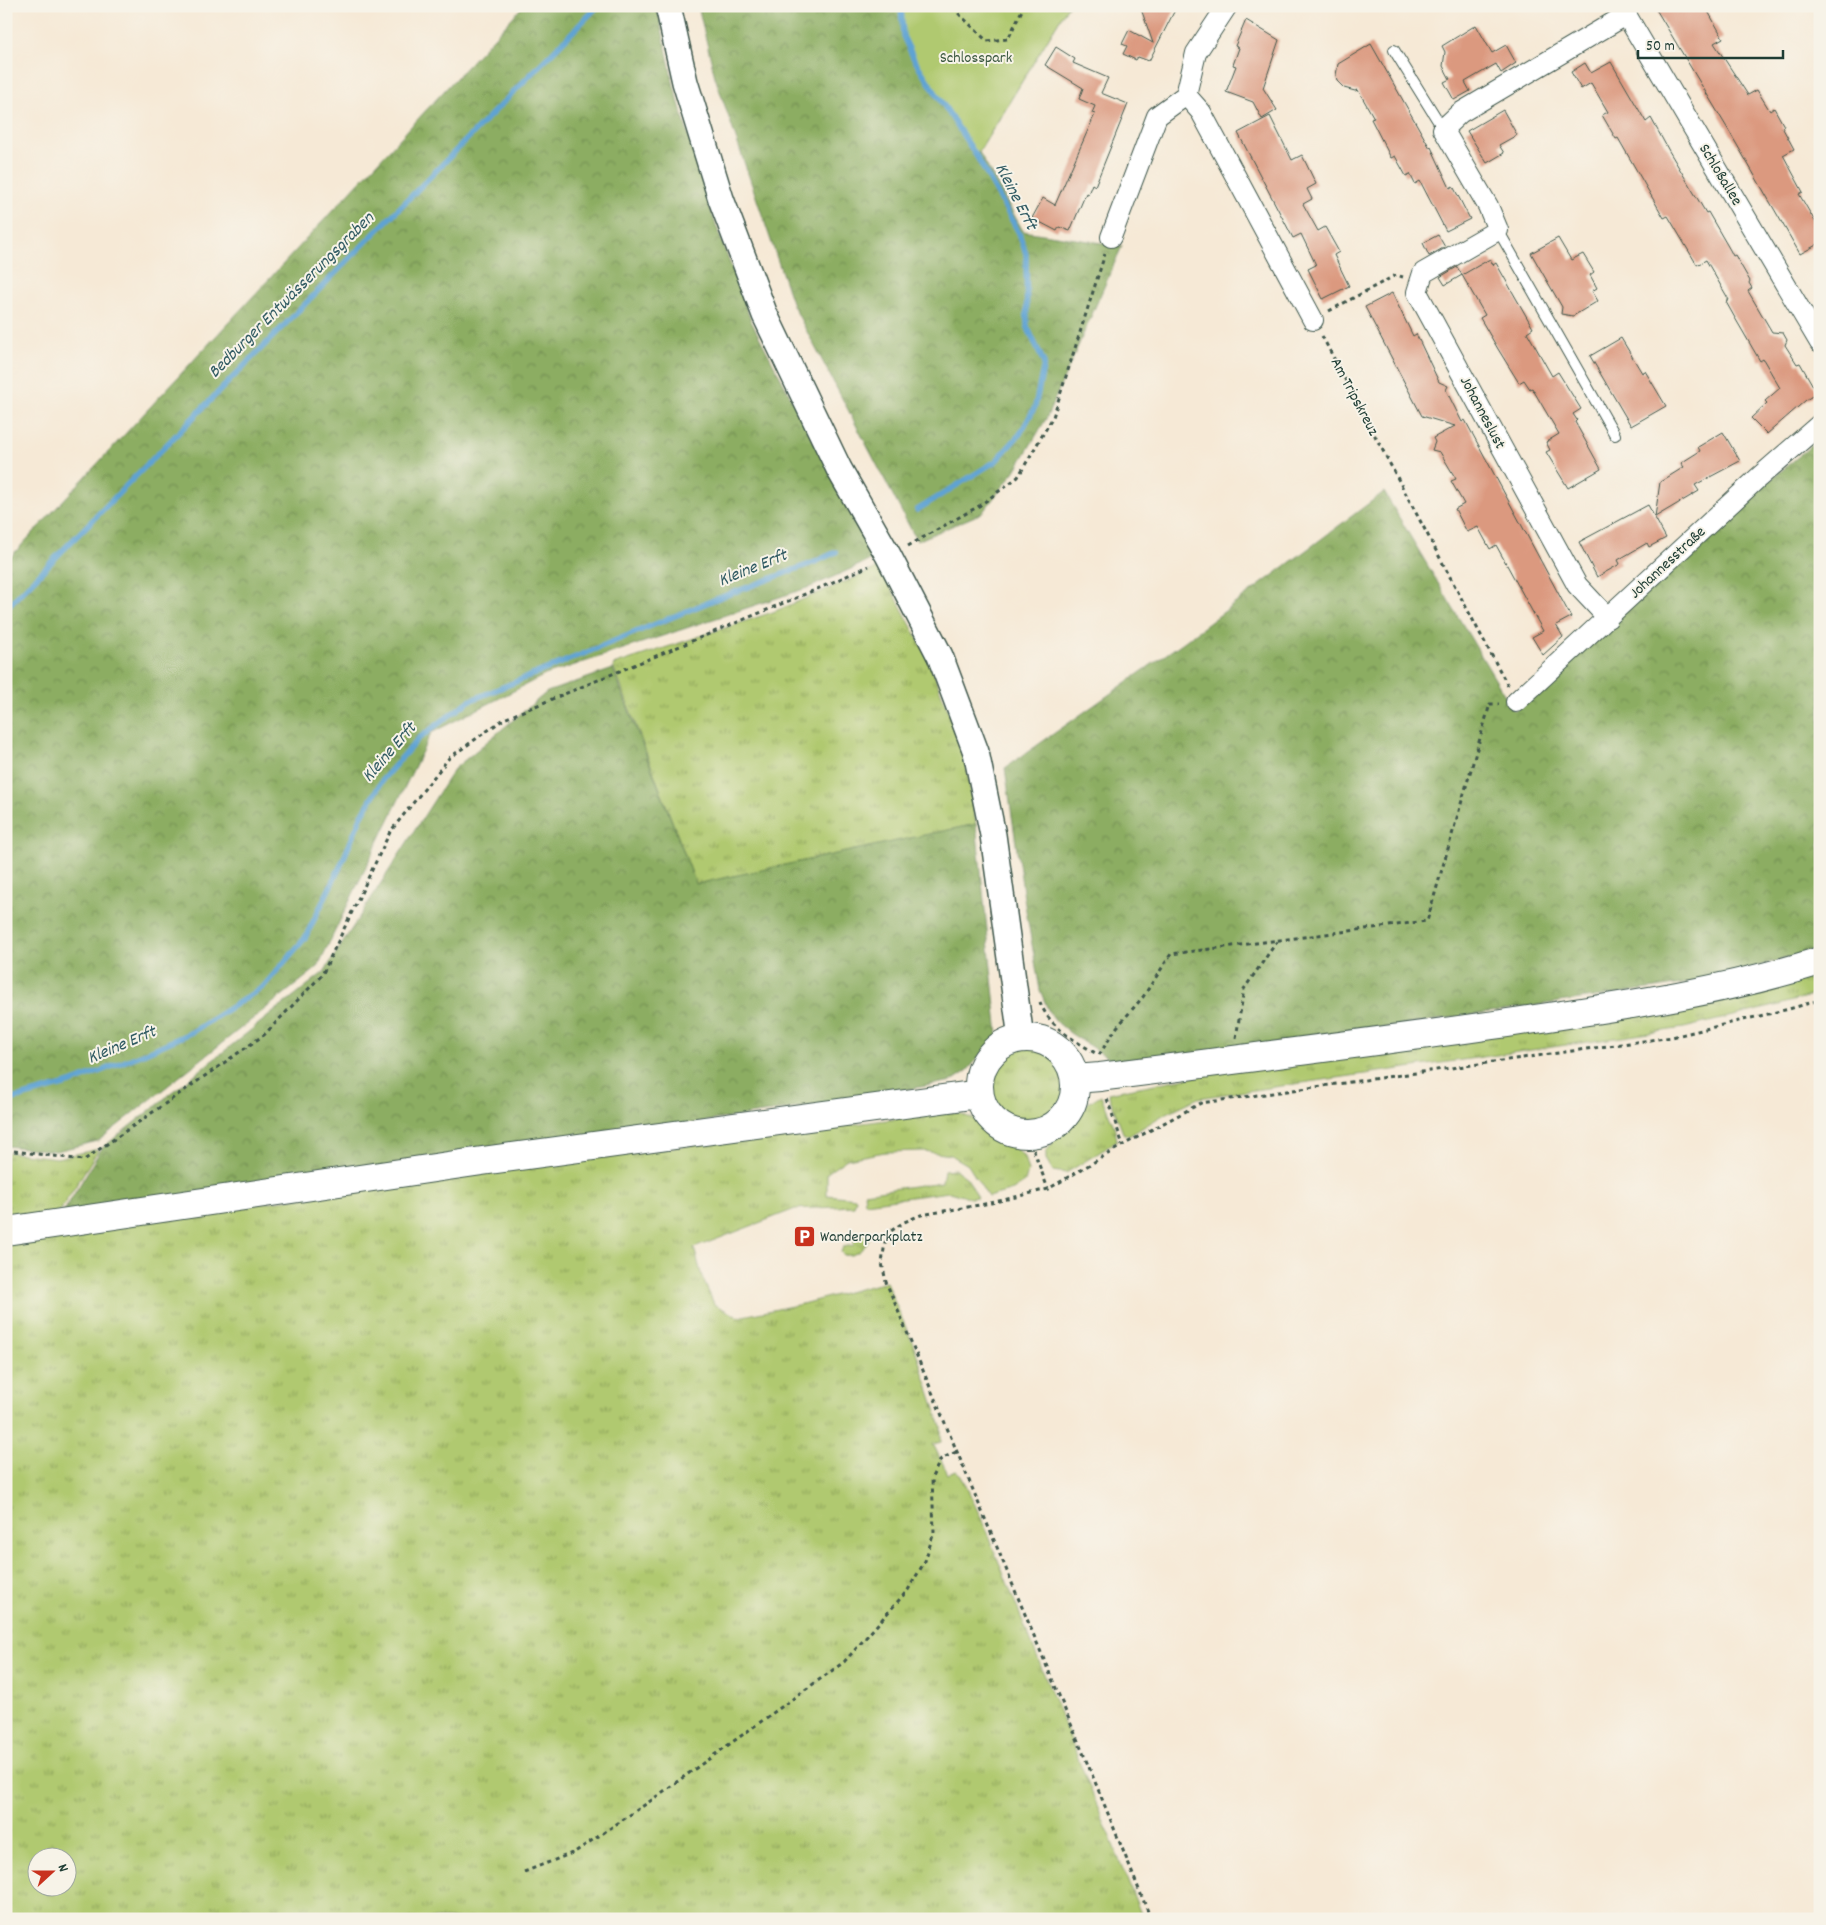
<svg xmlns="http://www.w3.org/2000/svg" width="1826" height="1925" viewBox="0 0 1826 1925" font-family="Dekko,sans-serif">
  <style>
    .grass { fill: url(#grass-tufts); stroke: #688352; fill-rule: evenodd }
    .forest { fill: url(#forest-crowns); stroke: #56754b }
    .park { fill: #b0c96f; stroke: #688352 }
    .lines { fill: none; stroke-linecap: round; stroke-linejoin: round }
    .stream { stroke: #5ea3d3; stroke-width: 5.5 }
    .building { fill: #db997f }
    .service-casing { stroke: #3f574c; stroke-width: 12 }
    .minor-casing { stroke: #3f574c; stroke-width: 22 }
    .tertiary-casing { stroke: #3f574c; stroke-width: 28 }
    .secondary-casing { stroke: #3f574c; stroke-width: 30 }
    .path { stroke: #3f574c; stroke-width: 3; stroke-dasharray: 4 4; stroke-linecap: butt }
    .service { stroke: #fff; stroke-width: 10 }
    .minor { stroke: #fff; stroke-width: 20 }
    .tertiary { stroke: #fff; stroke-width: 25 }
    .secondary { stroke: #fff; stroke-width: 28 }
    .labels { text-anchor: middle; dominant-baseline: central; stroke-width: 4; stroke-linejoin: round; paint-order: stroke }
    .park-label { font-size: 16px; fill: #3c5940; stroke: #f7f3e8 }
    .street-label { font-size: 16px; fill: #1f3d34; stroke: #f7f3e8 }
    .poi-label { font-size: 16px; fill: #1f3d34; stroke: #f7f3e8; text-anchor: start }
    .water-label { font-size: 18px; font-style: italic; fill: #325c64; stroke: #f7f3e8 }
  </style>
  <defs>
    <pattern id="grass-tufts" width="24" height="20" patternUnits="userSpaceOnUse" patternTransform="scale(1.25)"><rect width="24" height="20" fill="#b0c96f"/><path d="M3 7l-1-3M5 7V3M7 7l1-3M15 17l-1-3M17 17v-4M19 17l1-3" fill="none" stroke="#8fa45c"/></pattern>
    <pattern id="forest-crowns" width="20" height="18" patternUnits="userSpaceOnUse" patternTransform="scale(1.25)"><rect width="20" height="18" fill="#8cad62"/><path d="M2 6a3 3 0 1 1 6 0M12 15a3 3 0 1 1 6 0" fill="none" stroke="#728e52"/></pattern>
  </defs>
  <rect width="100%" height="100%" fill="#f7f3e8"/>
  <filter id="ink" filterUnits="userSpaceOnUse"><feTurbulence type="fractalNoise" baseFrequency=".02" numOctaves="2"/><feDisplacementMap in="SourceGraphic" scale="10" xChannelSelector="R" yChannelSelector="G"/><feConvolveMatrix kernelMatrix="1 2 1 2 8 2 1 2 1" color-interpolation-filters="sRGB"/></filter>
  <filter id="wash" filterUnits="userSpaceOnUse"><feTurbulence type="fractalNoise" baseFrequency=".0096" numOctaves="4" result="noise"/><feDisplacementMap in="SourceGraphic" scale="20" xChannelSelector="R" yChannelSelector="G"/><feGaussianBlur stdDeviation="1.12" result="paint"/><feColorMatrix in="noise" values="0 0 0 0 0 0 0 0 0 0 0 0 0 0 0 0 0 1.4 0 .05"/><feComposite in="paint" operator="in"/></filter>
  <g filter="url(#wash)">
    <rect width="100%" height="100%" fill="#f6e9d6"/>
    <!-- grass -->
    <path class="grass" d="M880,567L928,658L964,753L976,824L696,884L613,665L773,612Z
      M1820,971V993L1779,1005L1684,1028L1198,1098L1163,1115L1129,1136L1123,1133L1108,1093L1191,1077Z
      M987 1088a41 41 0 1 1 82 0a41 41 0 1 1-82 0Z
      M1101,1096L1114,1126L1117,1140L1105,1149L1066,1173L1053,1171L1046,1159V1152L1056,1138L1075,1121L1077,1113L1088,1103Z
      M940,1113H958L976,1120L996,1138L1015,1147L1024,1157L1028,1171L1025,1182L1013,1190L988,1197L968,1165L951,1155L923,1151L885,1152L847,1159L827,1173V1195L856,1198L854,1206L795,1209L694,1248L702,1277L714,1304L738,1317L802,1304L886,1282L914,1346L941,1427V1442L933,1444L948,1474L956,1471L961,1475L981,1518L1143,1919H6V1241L394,1184ZM38,1858H68V1888H38Z
      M99,1149L56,1217L6,1224V1152L57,1158Z
      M955,1169L967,1178L978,1197L970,1198L949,1192L865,1203L864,1193L942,1182L944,1170Z
      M861,1233H867L869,1238C865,1248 856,1257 844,1255L841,1252L843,1247L854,1245L853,1236Z"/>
    <!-- forest -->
    <path class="forest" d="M523,6H657L674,86L708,203L751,321L875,558L813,586L545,675L431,733L317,968L98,1141L56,1151L6,1146V562Z
      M698,6H1068L979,152L1023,231L1122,246L1046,419L1015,471L982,513L917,541L793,305L715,77Z
      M1820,438V949L1703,981L1231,1050L1113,1061L1070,1033L1057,1022L1049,1012L1040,990L1025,905L1005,768L1185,641L1384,492L1514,711L1697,543Z
      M613,669L696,884L976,824L998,1035L967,1071L952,1081L857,1099L61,1216L102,1148L324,972L454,769L547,692Z"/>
    <!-- park -->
    <path class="park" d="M901,6H1068L977,155L914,59L903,36Z"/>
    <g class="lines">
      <!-- stream -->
      <path class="stream" d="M901,6L903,36L914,59L977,157L1019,233L1026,254L1027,326L1044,363L1035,407L1020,434L996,461L917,510
        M6,608L598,6
        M6,1101L71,1083L143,1054L192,1032L263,987L305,938L340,867L361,817L383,779L418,739L469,701L716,599L815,562L836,552"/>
    </g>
    <g id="blocks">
      <!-- building -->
      <path class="building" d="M1140,6H1177L1149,61L1138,57L1136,60L1123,54L1127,46L1122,44L1129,30L1153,43Z
        M1654,6H1705L1723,38L1714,43L1748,95L1757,90L1770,111L1774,108L1784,126L1782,127L1794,149L1783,155L1803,192L1799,194L1820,230V243L1800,254L1729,131Z
        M1246,20L1279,40L1263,88L1277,110L1262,119L1253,102L1226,92L1236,66L1233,65L1239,48L1235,46Z
        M1476,25L1492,53L1506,45L1516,63L1501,73L1496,64L1465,82L1470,91L1454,100L1444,82L1450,79L1443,66L1445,52L1442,46Z
        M1371,44L1430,148L1431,147L1450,188L1453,186L1470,219L1446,231L1420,181L1415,184L1410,174L1406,176L1395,156L1391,158L1371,119L1374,118L1358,90L1355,91L1344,88L1337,81L1336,75L1338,64Z
        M1056,47L1075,59L1073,63L1108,78L1101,93L1128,104L1095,186L1092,184L1088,194L1086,193L1070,231L1059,227L1057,231L1032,218L1043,198L1055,205L1095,114L1092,113L1095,106L1079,99L1083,88L1045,65Z
        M1611,62L1646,122L1651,118L1669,151L1706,213L1708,212L1730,250L1733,256L1735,255L1750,281L1749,283L1752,288L1748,291L1772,332L1783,333L1787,340L1785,345L1797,364L1800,363L1817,393L1806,400L1767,434L1751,418L1767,403L1765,401L1780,388L1763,359L1760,361L1735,318L1726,302L1729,300L1706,260L1697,265L1668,216L1664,218L1618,138L1616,139L1602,115L1608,112L1591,83L1581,89L1571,72L1585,63L1591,73Z
        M1503,110L1517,135L1499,145L1504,153L1487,163L1467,131Z
        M1270,116L1292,160L1302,155L1316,184L1307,189L1312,199L1303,204L1318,231L1325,227L1339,252L1334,255L1349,286L1323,299L1308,269L1316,265L1301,234L1293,238L1238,133Z
        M1438,235L1445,247L1429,256L1423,243Z
        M1558,238L1571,260L1583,254L1594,272L1590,275L1597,288L1592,291L1598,301L1573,316L1561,314L1562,307L1531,253Z
        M1490,259L1493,265L1496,263L1533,328L1527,332L1552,376L1558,372L1581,409L1573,414L1577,420L1575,422L1601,469L1568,488L1546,452L1550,450L1546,442L1559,434L1532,388L1530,389L1524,380L1519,383L1498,349L1480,318L1485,315L1462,275Z
        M1457,267L1462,275L1445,285L1440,277Z
        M1392,293L1413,336L1416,334L1420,342L1439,382L1448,386L1446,390L1462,422L1465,420L1571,617L1556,625L1563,637L1543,655L1532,637L1543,631L1496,545L1490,549L1478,527L1467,532L1455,509L1464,504L1451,481L1456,479L1440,452L1432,450L1435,442L1433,438L1455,426L1422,416L1365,307Z
        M1621,338L1642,373L1645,371L1666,406L1631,426L1590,356Z
        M1723,432L1740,461L1695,485L1699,491L1655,517L1660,482L1684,467L1681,463L1700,451L1698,447Z
        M1648,505L1666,538L1649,547L1647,543L1618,560L1620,564L1597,577L1579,542Z"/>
    </g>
  </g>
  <g filter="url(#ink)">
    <use href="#blocks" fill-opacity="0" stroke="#3f574c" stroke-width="1"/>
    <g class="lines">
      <defs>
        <path id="service" d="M1394,50L1443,129
          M1498,230L1615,435"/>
        <path id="minor" d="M1621,6L1820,343
          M1186,95L1201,112L1313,320
          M1111,237L1157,116L1186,95L1196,53L1227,6
          M1608,618L1577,585L1417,292L1423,273L1498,230L1488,206L1443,129L1460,113L1626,15
          M1516,702L1758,478L1820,424"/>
        <path id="tertiary" d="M668,6L685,82L721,199L765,315L839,469L888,555L940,656L976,752L993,835L1021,1038"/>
        <path id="secondary" d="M979 1086a48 48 0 1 1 96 0a48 48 0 1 1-96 0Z
          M1075,1079L1100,1077C1233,1060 1367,1043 1501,1024C1608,1008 1716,994 1820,961
          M6,1231L482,1161L979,1094"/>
      </defs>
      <!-- service casing -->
      <use href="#service" class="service-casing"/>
      <!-- minor casing -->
      <use href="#minor" class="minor-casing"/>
      <!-- tertiary casing -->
      <use href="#tertiary" class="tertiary-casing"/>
      <!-- secondary casing -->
      <use href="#secondary" class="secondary-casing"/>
      <!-- path -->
      <path class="path" d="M955,6L959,14L987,41L1008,39L1024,6
        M1329,311L1396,275L1403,277
        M1322,336L1508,686
        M908,546L979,506L1018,477L1053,417L1105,254
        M1040,1002C1049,1027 1075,1041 1097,1054
        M1236,1038L1244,989L1278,940
        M1099,1055L1117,1027L1143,997L1171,954L1427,921L1490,704H1499
        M1107,1099L1123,1145
        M1028,1135L1048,1189
        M6,1150L84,1160L264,1035L322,975L390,832L449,758L504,719L815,590L869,566
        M524,1872L575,1852L646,1804L844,1662L908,1590L925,1561L934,1532L932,1477L941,1459L956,1452
        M1151,1919L1091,1772L886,1282L882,1263L885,1242L888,1233L904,1222L921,1215L991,1203L1048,1189L1123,1145L1201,1103L1672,1037L1789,1009L1820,1000"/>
      <!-- service -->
      <use href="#service" class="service"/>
      <!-- minor -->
      <use href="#minor" class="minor"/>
      <!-- tertiary -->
      <use href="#tertiary" class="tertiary"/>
      <!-- secondary -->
      <use href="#secondary" class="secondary"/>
    </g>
  </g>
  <!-- icons -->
  <defs>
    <symbol id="parking-square" viewBox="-11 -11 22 22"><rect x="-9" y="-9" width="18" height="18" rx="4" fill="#c8321e" stroke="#f7f3e8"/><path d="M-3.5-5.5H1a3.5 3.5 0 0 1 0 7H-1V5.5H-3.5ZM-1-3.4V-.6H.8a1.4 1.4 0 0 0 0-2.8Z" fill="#fff"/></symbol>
  </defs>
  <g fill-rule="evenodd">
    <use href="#parking-square" x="792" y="1224" width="25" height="25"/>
  </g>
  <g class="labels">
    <!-- park labels -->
    <g class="park-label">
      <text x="976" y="58">Schlosspark</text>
    </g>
    <!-- street labels -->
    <g class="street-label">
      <text transform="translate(1720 175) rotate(59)">Schloßallee</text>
      <text transform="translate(1354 397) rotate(62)">Am Tripskreuz</text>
      <text transform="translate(1482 413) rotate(62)">Johanneslust</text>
      <text transform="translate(1668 563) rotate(-43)">Johannesstraße</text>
    </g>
    <!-- poi labels -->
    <g class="poi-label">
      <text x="820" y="1237">Wanderparkplatz</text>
    </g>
    <!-- water labels -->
    <g class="water-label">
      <text transform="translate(1015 197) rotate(63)">Kleine Erft</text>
      <text transform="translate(292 296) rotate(-45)">Bedburger Entwässerungsgraben</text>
      <text transform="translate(753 569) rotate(-22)">Kleine Erft</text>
      <text transform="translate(390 753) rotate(-49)">Kleine Erft</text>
      <text transform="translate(122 1046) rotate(-23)">Kleine Erft</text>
    </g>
  </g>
  <!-- margin -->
  <rect width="1826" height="1925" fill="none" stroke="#f7f3e8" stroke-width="25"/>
  <!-- north arrow -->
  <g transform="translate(52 1872) rotate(69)"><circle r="24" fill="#f7f3e8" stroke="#a1aaa0"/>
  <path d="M0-4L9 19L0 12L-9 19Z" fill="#c8321e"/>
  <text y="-8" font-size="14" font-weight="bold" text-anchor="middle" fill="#1f3d34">N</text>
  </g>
  <!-- scale -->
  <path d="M1638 50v8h145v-8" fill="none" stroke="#1f3d34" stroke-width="2.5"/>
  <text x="1646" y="50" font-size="15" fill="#1f3d34" stroke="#f7f3e8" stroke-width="4" paint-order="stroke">50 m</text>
</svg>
